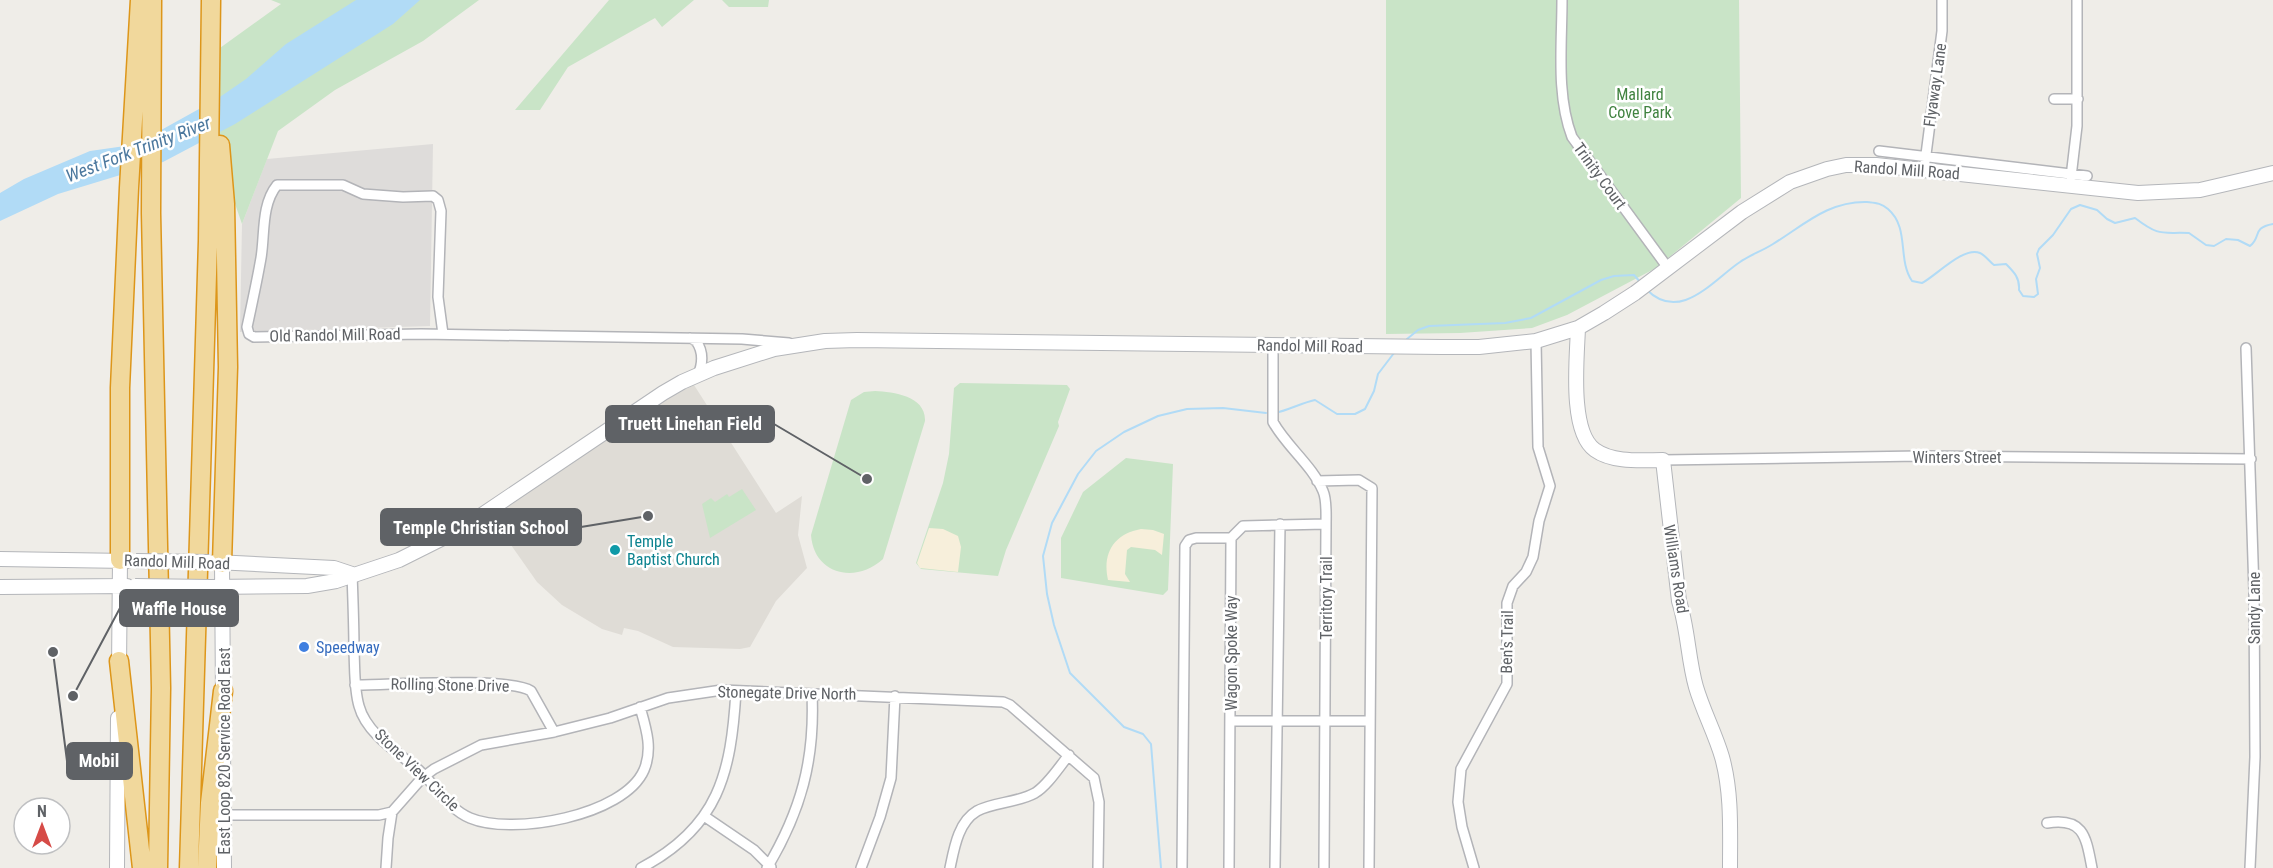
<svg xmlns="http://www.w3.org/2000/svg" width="2273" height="868" viewBox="0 0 2273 868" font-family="'Roboto Condensed',sans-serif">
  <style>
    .industrial { fill: #dedcda }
    .education { fill: #dfdcd6 }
    .green { fill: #c9e4c7 }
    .sand { fill: #f7efdb }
    .water { fill: #b1dbf6 }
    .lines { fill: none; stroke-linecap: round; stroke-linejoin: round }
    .stream { stroke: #b1dbf6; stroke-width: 2 }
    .street-casing { stroke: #b3b4b8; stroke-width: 12 }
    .secondary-casing { stroke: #b4b6ba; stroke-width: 16 }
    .highway-casing { stroke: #dd961a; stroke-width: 21 }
    .street { stroke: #fff; stroke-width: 9 }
    .secondary { stroke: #fff; stroke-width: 14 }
    .highway { stroke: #f1d89c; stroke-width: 18 }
    .secondary-bridge-casing { stroke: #b4b6ba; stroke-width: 16; stroke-linecap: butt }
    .secondary-bridge { stroke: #fff; stroke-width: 14 }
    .culture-dot { fill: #0f9aa8; stroke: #fff; stroke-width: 2 }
    .shop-dot { fill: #3f7fe0; stroke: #fff; stroke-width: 2 }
    .labels { text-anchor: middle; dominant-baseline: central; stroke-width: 5; stroke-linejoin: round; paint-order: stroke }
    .street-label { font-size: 16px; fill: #5f6266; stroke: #fff }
    .park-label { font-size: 16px; fill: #418340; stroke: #fff }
    .culture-label { font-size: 16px; fill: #0d838f; stroke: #fff; text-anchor: start }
    .shop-label { font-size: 16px; fill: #366cbe; stroke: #fff; text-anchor: start }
    .water-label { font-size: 18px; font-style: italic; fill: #4c789e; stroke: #fff }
    .leader { fill: none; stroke: #5f6266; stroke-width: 2 }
    .callout-dot { fill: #5f6266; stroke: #fff; stroke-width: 2 }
    .callout { fill: #5f6266; stroke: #5f6266; stroke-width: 2 }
    .callout-label { font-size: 18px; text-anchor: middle; font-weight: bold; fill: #fff }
  </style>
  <rect width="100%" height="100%" fill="#efede8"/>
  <!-- industrial -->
  <path class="industrial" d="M433,144L430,326L240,332L242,224L267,159Z"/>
  <!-- education -->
  <path class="education" d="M694,385L776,513L802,496L798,535L807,568L776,601L750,647L740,649L673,647L638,631L624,628L622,635L602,629L562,605L537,582L492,518L608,437L670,397Z"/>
  <!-- green -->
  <path class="green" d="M271,0H479L423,41L335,90L278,131L242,224L224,172L204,95L206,58L281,4Z
    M609,0H694L662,27L655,18L568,67L540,110H515Z
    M722,0H769L768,7H729Z
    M1386,0H1739L1741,198L1656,268L1567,315L1532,328L1460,333L1386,334Z
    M960,383L1067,385L1070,389L1058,422L1059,426L1006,550L998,576L921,569L916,563L943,483L949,454L954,388Z
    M875,391C894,392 926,396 925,421L883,559C856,584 814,575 811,535L851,400L864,392Z
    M1126,458L1173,464L1168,590L1163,595L1061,578V538L1083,492Z
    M742,489L756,510L710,538L702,504L711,498L715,502L727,494L729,497Z"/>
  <!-- sand -->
  <path class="sand" d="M929,528L943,529L958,536L961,547L958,572L920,568L917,563Z
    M1141,529L1153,530L1164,534L1162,555L1155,550L1131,547L1127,550L1125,574L1130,582L1108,580C1102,553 1114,534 1141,529Z"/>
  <!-- water -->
  <path class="water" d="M356,0H420L393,24L235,124L163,162L58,194L0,221V193L24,179L90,151L125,146L154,134L217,99L246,79L286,44Z"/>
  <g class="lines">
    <!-- stream -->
    <path class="stream" d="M1646,289C1680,324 1713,280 1740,262C1750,255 1762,251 1773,244C1804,225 1828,201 1867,202C1876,203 1881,203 1888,209C1910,228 1897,259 1912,281L1922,283C1936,276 1963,246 1980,253C1985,255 1990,262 1994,265L2006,264C2014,272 2020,278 2019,290L2023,296L2034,297L2038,294L2036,279L2040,268L2037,254L2039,249L2053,235L2071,209L2080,205L2097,210L2107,219L2115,223L2135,218C2160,237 2161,232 2189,233L2206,245L2214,246L2226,239L2238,240L2250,246C2262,237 2251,228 2273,224
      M1407,339L1418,330L1429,326L1505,323L1531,318L1601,280L1614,276L1634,275L1641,283
      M1275,413C1289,410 1301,403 1315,400L1337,414H1355L1365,409L1374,391L1378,374L1394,353
      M1161,868L1151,744L1143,734L1124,727L1070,673L1054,625L1047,594L1043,556L1052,523L1078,474L1096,451L1124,432L1158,416L1187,409L1223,408L1266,413"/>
    <defs>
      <path id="street" d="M1562,0C1562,45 1556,95 1572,137L1668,268
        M2054,99H2078
        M1879,151L2087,176
        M1925,162L1942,31V0
        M2071,177L2077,126V0
        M443,334L438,297L441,211L438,200L433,196L403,197L363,194L343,185H277C261,205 265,234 261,258C257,281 252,304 247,327L249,334L254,337L421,334L742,339L789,343
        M690,338L696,341C704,352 703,363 698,375
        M1273,346V422C1287,447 1312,465 1323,491C1327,500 1326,514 1326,524L1324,868
        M2246,348L2254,591L2255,757L2250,868
        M1663,460L1920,456L2251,459
        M1317,481L1359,480L1372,488L1369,868
        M352,574C353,600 354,626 354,652C355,670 354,689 359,706C366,732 394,750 414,766C434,781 446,808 470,818C512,836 624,816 644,770C653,749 646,728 640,707
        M355,685C387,685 510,677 531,691L554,732
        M1231,721H1370
        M224,815H379L392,812L422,778L434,769L481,745L554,732L610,718L668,698L722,690L1003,702L1010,705L1094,778L1099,802L1098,868
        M704,816L754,850L771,867
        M2047,823C2084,817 2086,837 2092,868
        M386,868L388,838L392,812
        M641,868C719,827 731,773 736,691
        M767,868C801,811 815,760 812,694
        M861,868L880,817L891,778L895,696
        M950,868C954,849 958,822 977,811C993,802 1017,803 1035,793C1048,785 1059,767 1069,755
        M1182,868L1185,546L1189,540L1196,538H1231
        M1229,868L1231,538L1243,526L1326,524
        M1275,868L1280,524
        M1474,868L1462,827L1458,802L1461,769L1507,684V603L1513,586L1526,572L1533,557L1539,521L1550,486L1538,447L1536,341"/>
      <path id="secondary" d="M1578,328C1577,357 1569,432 1595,450C1613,463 1642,460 1663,460L1679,601C1688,629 1688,659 1696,687C1703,711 1715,733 1722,757C1732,793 1730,831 1730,868
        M0,559L128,561
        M215,562L334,568L352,574
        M222,563L223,698
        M0,587L127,586
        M210,587L307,586L336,581L399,560L445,537L470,523L663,393L682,382L714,368L774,349L825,341L857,340L1441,347H1479L1536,341L1578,328L1604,313L1635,293L1742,212L1790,182L1827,169L1846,165H1876L2138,193L2200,190L2273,173
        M119,669L120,560
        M223,748L224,868
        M117,868L118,718"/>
      <path id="highway" d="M152,0L151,213L161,688L158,868
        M220,145L225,204L228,367L222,563
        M120,560V388L129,188L140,0
        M119,661L142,868
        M189,868L208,241L211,0
        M207,868L210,803L223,691"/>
    </defs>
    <!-- street casing -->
    <use href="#street" class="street-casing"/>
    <!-- secondary casing -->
    <use href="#secondary" class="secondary-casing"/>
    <!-- highway casing -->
    <use href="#highway" class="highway-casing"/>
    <!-- street -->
    <use href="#street" class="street"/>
    <!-- secondary -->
    <use href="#secondary" class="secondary"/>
    <!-- highway -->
    <use href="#highway" class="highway"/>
    <defs>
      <path id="secondary-bridge" d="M136,561L209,562
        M135,586L210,587"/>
    </defs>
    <!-- secondary-bridge casing -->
    <use href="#secondary-bridge" class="secondary-bridge-casing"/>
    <!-- secondary-bridge -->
    <use href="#secondary-bridge" class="secondary-bridge"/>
  </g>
  <!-- markers -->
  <circle class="culture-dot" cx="615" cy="550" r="6"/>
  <circle class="shop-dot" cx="304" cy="647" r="6"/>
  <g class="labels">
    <!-- street labels -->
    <g class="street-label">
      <text transform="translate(1935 85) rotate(-82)">Flyaway Lane</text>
      <text transform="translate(1907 170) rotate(4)">Randol Mill Road</text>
      <text transform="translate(1600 176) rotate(54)">Trinity Court</text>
      <text transform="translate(335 335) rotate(-1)">Old Randol Mill Road</text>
      <text transform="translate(1310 346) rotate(1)">Randol Mill Road</text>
      <text x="1957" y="457">Winters Street</text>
      <text transform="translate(177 562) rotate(2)">Randol Mill Road</text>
      <text transform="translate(1676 569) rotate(81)">Williams Road</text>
      <text transform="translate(1326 598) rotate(-90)">Territory Trail</text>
      <text transform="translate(2254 608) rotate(-90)">Sandy Lane</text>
      <text transform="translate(1507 642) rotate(-89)">Ben's Trail</text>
      <text transform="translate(1231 653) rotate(-90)">Wagon Spoke Way</text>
      <text transform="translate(450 685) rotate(1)">Rolling Stone Drive</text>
      <text transform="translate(787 693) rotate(1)">Stonegate Drive North</text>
      <text transform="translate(224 751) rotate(-90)">East Loop 820 Service Road East</text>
      <text transform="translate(417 770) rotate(44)">Stone View Circle</text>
    </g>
    <!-- park labels -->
    <g class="park-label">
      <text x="1640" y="94">Mallard<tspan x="1640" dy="18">Cove Park</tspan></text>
    </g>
    <!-- culture labels -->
    <g class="culture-label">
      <text x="627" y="541">Temple<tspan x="627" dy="18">Baptist Church</tspan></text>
    </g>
    <!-- shop labels -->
    <g class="shop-label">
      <text x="316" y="647">Speedway</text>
    </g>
    <!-- water labels -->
    <g class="water-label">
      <text transform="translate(138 149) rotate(-21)">West Fork Trinity River</text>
    </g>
  </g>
  <!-- callouts -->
  <path class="leader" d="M867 479L774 424M648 516L581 527M73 696L120 608M53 652L67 761"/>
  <g class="callout-dot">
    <circle cx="867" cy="479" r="6"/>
    <circle cx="648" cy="516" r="6"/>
    <circle cx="73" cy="696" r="6"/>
    <circle cx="53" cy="652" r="6"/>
  </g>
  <g class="callout">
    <rect x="606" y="406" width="168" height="36" rx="6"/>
    <rect x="381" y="509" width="200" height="36" rx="6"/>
    <rect x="120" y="590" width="118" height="36" rx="6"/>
    <rect x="67" y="743" width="65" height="36" rx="6"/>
  </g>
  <g class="callout-label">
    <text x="690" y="430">Truett Linehan Field</text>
    <text x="481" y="534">Temple Christian School</text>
    <text x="179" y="615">Waffle House</text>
    <text x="99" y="767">Mobil</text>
  </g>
  <!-- north arrow -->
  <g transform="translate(42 826)"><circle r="28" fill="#ffffff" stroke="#bfc0c2" stroke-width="1.5"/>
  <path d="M0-4.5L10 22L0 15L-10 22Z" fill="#d64b47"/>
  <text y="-9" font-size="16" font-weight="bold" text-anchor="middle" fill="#5f6266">N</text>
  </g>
</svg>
